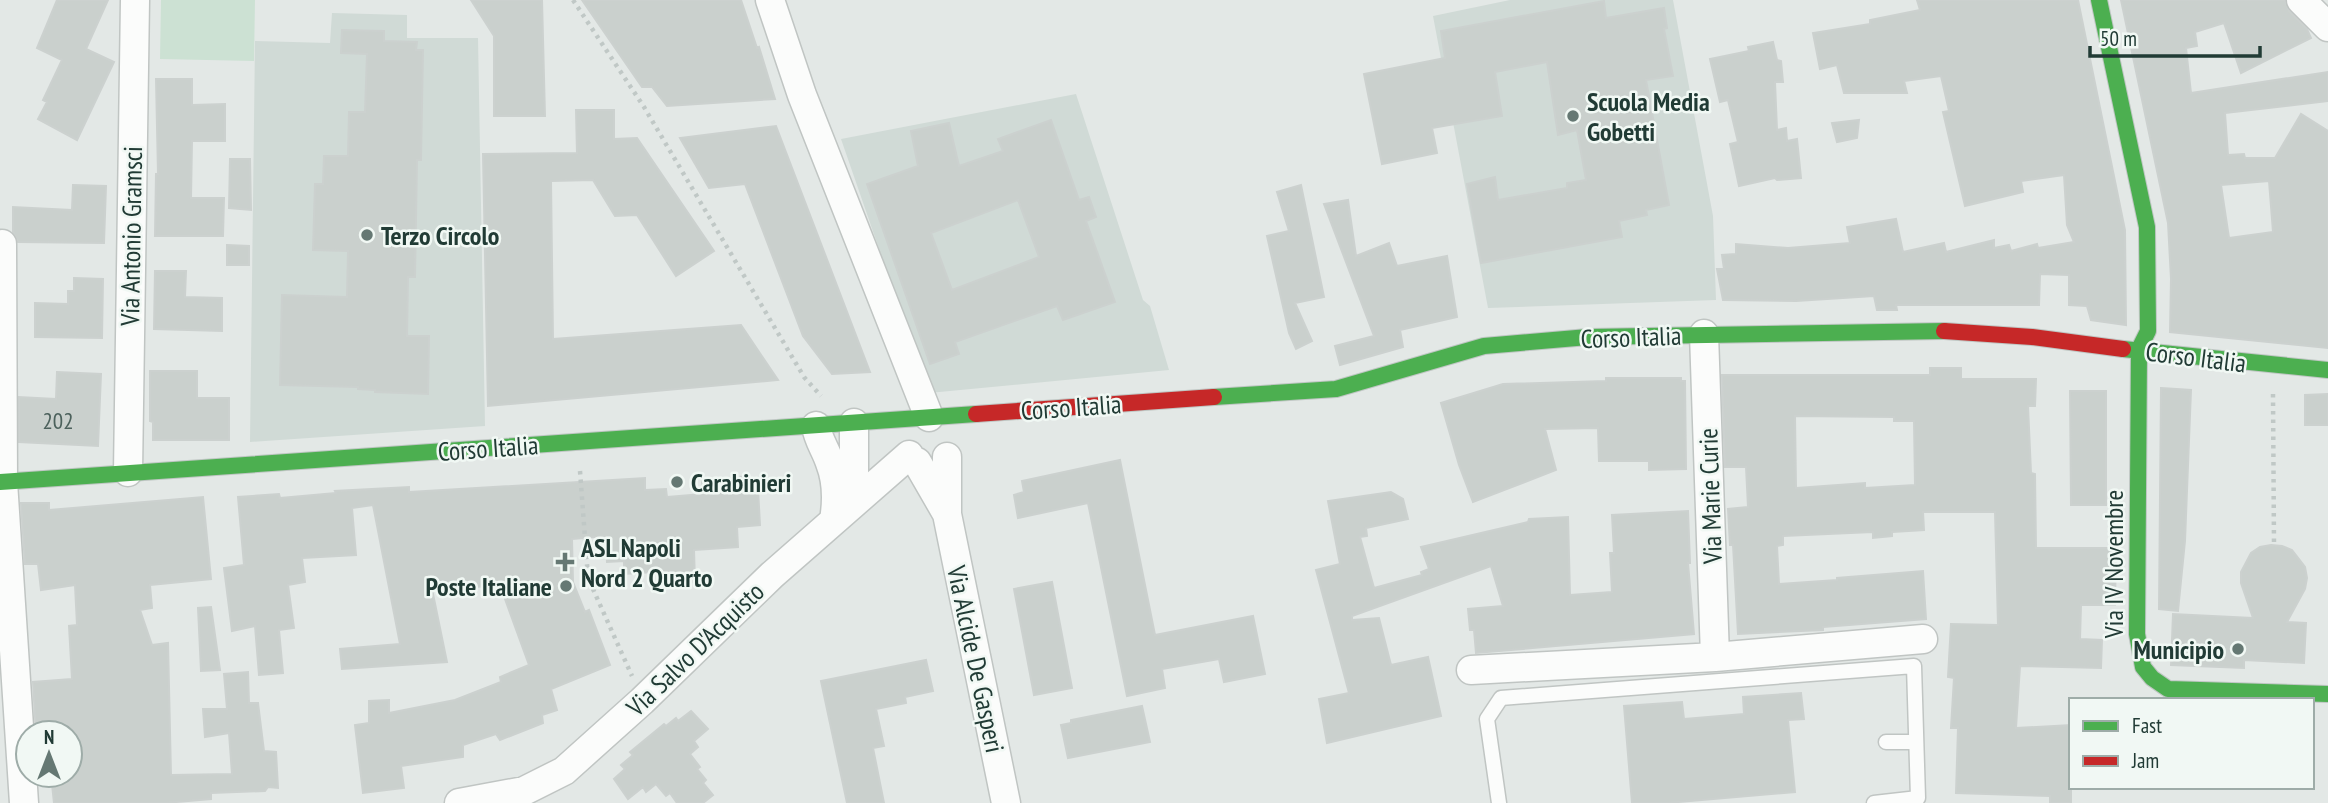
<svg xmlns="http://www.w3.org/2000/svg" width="2328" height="803" viewBox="0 0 2328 803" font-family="'PT Sans Narrow',sans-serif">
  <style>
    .built { fill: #d0dad6 }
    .green { fill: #cce1d3 }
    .building { fill: #cad0cd; stroke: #ccd1cf; stroke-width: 2; fill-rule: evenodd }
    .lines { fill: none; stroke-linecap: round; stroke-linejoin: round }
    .lane-casing { stroke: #c0c5c3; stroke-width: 17 }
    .street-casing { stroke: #c0c5c3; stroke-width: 31 }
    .fast-casing { stroke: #bfc6c3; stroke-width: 18 }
    .jam-casing { stroke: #bfc6c3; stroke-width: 18 }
    .path { stroke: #c0c8c6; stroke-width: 4.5; stroke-dasharray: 3.5 5; stroke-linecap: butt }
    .lane { stroke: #fbfcfb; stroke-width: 14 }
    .street { stroke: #fbfcfb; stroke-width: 28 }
    .fast { stroke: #4caf50; stroke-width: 16 }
    .jam { stroke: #c62828; stroke-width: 16 }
    .poi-dot { fill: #657873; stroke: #f1f8f4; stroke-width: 2.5 }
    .labels { text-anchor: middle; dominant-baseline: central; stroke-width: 5; stroke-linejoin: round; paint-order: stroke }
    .number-label { font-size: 23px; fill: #4c615c }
    .poi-label { font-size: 26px; font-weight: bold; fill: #213b35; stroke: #f1f8f4; text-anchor: start }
    .street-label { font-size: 26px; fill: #213b35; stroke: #f1f8f4 }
  </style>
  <rect width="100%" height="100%" fill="#e3e8e6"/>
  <!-- built -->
  <path class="built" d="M1510,0H1673L1713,216L1716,300L1488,308L1433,16Z
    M332,13L407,15V38H478L485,426L250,442L255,41L330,43Z
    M1076,94L1143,300L1150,306L1169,370L929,393L841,139Z"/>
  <!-- green -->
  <path class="green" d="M161,0H255L254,61L160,59Z"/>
  <!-- building -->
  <path class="building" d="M57,0H108L86,49L114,62L77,140L38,119L47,102L43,100L62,60L37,48Z
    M471,0H542L545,116H494V36Z
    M582,0H741L757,48L759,47L775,99L667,106L652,87H642Z
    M1917,0H2078L2125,230L2126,325L2091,320L2087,306L2069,305V275L2040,274L2039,305H1896L1897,310H1877L1874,296L1796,301L1723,300L1717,269H1724L1722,255L1736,254V244L1788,248L1850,243L1847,227L1896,219L1903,252L1944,243L1946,252L1994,240V248L2009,245L2011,251L2037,244L2038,248L2074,242L2067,225L2064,175L2021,181L2023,192L1965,206L1943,112L1949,111L1941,76L1904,81L1907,93H1844L1837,65L1820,69L1813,33L1870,24V20L1920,10Z
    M2121,0H2285L2289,11L2307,29L2311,38L2241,73L2224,23L2195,32L2197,46L2186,48L2191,93L2328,72V101L2225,113L2228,155L2244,154L2245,158H2275L2301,114L2328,131V348L2170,332L2171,279L2168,223ZM2269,181L2273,232L2229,238L2221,185Z
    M1604,1L1606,18L1664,8L1667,28L1664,29L1673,76L1646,80L1669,205L1646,210L1647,215L1619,221L1622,237L1481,263L1467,184L1495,177L1498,200L1567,188V183L1586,180L1577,130L1558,135L1547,62L1495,72L1502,116L1432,128L1437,153L1382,164L1364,74L1445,58L1441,31Z
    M342,30L384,31V41L417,42L416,50H423L421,160H417L415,277H408L407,336H429L428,394L375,392V390L358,389V387L280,385L282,295L347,297L348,251L313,250L315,184H323L324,156H348L349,112H365L367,54L341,53Z
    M1773,42L1777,60L1781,61L1783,82H1775L1777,130L1786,128L1787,141L1797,139L1801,178L1777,180L1775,178L1739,186L1730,144L1738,142L1728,100L1720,102L1710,59L1749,51L1748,47Z
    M156,79H192V105L225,104V141H192L191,198H224L223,236H155L156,174H158Z
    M576,110H614V139L637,138L714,251L676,276L637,215L615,216L593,180L551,181L553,339L741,325L778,380L488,406L483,154L577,153Z
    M1051,120L1079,200L1089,197L1096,217L1086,221L1115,302L1063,320L1057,306L955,342L959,354L930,364L867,184L918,166L911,131L949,123L959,166L1003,151L998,139ZM1018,200L1039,257L952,290L931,233Z
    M1859,120L1857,138L1837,142L1832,123Z
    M776,126L870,372L832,374L803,336L745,184L709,188L680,138Z
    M230,159H250L251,210L229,208Z
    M73,185L106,186L104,243L18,242L13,232V207L72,210Z
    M1301,185L1324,297L1295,303L1312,341L1296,349L1289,333L1267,236L1289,231L1277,192Z
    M1348,200L1356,256L1389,243L1397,266L1447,256L1457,317L1400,330L1403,347L1340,365L1335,346L1374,336L1324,204Z
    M227,245L249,246V265H227Z
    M155,271H186L185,297L222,298V331L154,329Z
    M74,278L103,279L102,338L35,337V303L68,304V291H74Z
    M1930,368H1961V379H2036L2035,406H2028L2031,473L2035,474L2036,548H2116L2115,605H2081L2080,639L2102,640L2101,668L2020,666L2016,728L2071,725V803H2050V796L1956,793L1958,728H1951L1954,678L1948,677L1951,624L1998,625L1995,512H1923L1924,530L1892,532V536L1873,538V532L1783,536V545L1777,546L1779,584L1837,580V578L1923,571L1926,619L1823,627V630L1738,634L1733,545H1730L1728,509L1748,507L1746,467H1725L1722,375H1930ZM1795,416L1894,417V421H1914L1915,485L1865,488V483L1796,488Z
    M150,371H197V398H229V440H153V422L150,421Z
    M57,372L101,374L98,446L19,442V397L56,399Z
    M1606,378H1681V381H1685L1686,469L1649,470V461H1599L1598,428L1545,429L1556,470L1473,502L1459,465L1441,403L1503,384L1606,381Z
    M2161,388L2191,390L2185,541L2178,611L2159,609Z
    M2070,391H2106V505H2071Z
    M2328,394V425H2305V395Z
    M1120,460L1155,635L1253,616L1265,674L1224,682L1219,659L1162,669L1165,688L1127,696L1088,503L1018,518L1014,495L1024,492L1022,481Z
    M747,476V490L758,489L760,525L737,527L738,547L694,550L695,582L671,584L670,571L624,574V561L607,562L606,536L572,539L573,582L585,612L589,610L610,665L551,689L557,710L542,715L543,723L500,740L496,734L463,745V757L401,766L404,788L363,793L355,725L369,723V701L389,700V713L455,700L501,682L500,677L529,665L501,588H493V586L432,589L447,662L342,669L340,649L400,644L373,505L352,508L356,555L302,558L305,582L288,585L294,628L279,630L283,673L259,675L255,626L232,631L224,568L244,565L238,497L279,494L280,498L336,493L335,491L409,487V492L645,478V490L666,489L667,497L703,494L702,481Z
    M1391,492L1403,499L1408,519L1366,528L1367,536L1360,537L1374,588L1422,575L1421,572L1429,569L1421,547L1528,522L1529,519L1568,517L1570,595L1612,592L1610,553H1614L1612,515L1688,511L1690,563H1688L1694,634L1476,653L1474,630H1470L1468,609L1503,606L1491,566L1352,616V620L1379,618L1391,665L1428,657L1441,716L1327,743L1319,699L1349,693L1316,570L1340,564L1328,501Z
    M203,497L211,579L150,585L152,608L140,610L152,645L168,643L171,775L232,774L229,733L205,737L203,709H227L224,674L248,672L249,703H258L264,751L276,752L278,788L268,787L265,791L211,793V799L165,803H54L51,775H70V733H36L33,682L72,679L69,626L77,625L75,585L41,590L38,564H25L21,503H49V510Z
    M2271,545L2282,546L2292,550L2305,567L2307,578L2305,589L2287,622L2306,623L2304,663L2244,660V668L2171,665L2173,614L2253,618L2241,583V572L2251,553L2260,547Z
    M1052,582L1072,688L1034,695L1014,589Z
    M211,607L220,670L201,671L198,608Z
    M926,660L933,691L905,697L906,703L876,709L884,746L873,748L884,803H847L821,681Z
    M1801,693L1804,719L1788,720L1795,792L1667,803H1632L1624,706L1682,702L1684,719L1744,714L1743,697Z
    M1142,706L1150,742L1068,758L1061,725L1071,723V720Z
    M691,711L708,729L694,741L698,747L690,754L700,767L697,769L706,780L703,783L713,795L703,803H677L670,793L666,796L656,784L646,792L643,787L628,799L614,779L625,769L621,765L633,755L630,752L664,724L666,726L676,718L678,721Z"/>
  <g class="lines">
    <defs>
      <path id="lane" d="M1886,742H1916
        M1499,803L1487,719L1501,698L1914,666L1918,798L1874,803"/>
      <path id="street" d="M770,0L802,95L929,417
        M2301,0L2328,27
        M2,244L3,482L24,803
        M1704,334L1715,657
        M854,423V474L859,498
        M816,426C818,440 826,450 830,463C837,481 837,502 834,520
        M947,457V514L1006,803
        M917,462L947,514
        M128,472L135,0
        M1471,670L1715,657L1923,639
        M459,803L524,791L564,771L642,701L772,575L909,455"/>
      <path id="fast" d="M2099,0L2147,227L2148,331L2139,349L2137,634L2143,667L2152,678L2168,689L2328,694
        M2123,349L2328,370
        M1214,397L1336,389L1484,346L1588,337L1944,331
        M0,482L976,414"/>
      <path id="jam" d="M1944,331L2032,337L2123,349
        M976,414L1214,397"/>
    </defs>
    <!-- lane casing -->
    <use href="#lane" class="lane-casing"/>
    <!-- street casing -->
    <use href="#street" class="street-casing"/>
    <!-- fast casing -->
    <use href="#fast" class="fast-casing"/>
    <!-- jam casing -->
    <use href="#jam" class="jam-casing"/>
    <!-- path -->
    <path class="path" d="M573,0L644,107L804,377L821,396
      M2273,394L2274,545
      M580,471L588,578L632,676"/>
    <!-- lane -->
    <use href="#lane" class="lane"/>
    <!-- street -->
    <use href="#street" class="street"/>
    <!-- fast -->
    <use href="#fast" class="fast"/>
    <!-- jam -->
    <use href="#jam" class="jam"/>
  </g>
  <!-- markers -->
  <g class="poi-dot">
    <circle cx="1573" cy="116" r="7"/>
    <circle cx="367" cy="235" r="7"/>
    <circle cx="677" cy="482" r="7"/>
    <path d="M561.5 551.5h7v7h7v7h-7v7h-7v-7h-7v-7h7z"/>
    <circle cx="566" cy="586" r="7"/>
    <circle cx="2238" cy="649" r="7"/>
  </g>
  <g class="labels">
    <!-- number labels -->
    <g class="number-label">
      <text x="58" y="420">202</text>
    </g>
    <!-- poi labels -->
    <g class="poi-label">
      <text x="1587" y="101">Scuola Media<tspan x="1587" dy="30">Gobetti</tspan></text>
      <text x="381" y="235">Terzo Circolo</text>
      <text x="691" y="482">Carabinieri</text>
      <text x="581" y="547">ASL Napoli<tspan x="581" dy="30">Nord 2 Quarto</tspan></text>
      <text x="552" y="586" text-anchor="end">Poste Italiane</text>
      <text x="2224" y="649" text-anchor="end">Municipio</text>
    </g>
    <!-- street labels -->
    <g class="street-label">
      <text transform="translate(131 236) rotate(-89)">Via Antonio Gramsci</text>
      <text transform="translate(1631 337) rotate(-2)">Corso Italia</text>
      <text transform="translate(2196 357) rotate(7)">Corso Italia</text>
      <text transform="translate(1071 407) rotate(-4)">Corso Italia</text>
      <text transform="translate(488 448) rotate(-4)">Corso Italia</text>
      <text transform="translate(1710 496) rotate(-92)">Via Marie Curie</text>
      <text transform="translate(2113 564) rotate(-90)">Via IV Novembre</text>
      <text transform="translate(695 649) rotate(-44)">Via Salvo D'Acquisto</text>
      <text transform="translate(976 659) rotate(78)">Via Alcide De Gasperi</text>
    </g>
  </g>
  <!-- legend -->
  <rect x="2069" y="698" width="245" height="91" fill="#f1f8f4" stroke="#9eaca8" stroke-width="2"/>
  <rect x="2083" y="721" width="35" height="10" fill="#4caf50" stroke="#9eaca8" stroke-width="2"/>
  <text x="2132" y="733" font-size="21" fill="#213b35">Fast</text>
  <rect x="2083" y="756" width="35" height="10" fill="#c62828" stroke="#9eaca8" stroke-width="2"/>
  <text x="2132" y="768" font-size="21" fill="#213b35">Jam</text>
  <!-- north arrow -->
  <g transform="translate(49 754)"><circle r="33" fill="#f1f8f4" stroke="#9eaca8" stroke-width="2"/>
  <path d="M0-5L12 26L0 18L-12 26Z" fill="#657873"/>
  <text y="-10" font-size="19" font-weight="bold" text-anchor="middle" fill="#213b35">N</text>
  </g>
  <!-- scale -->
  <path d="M2090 46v10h170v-10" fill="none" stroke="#213b35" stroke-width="3.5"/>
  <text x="2100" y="46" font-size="21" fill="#213b35" stroke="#f1f8f4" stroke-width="5" paint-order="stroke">50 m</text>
</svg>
